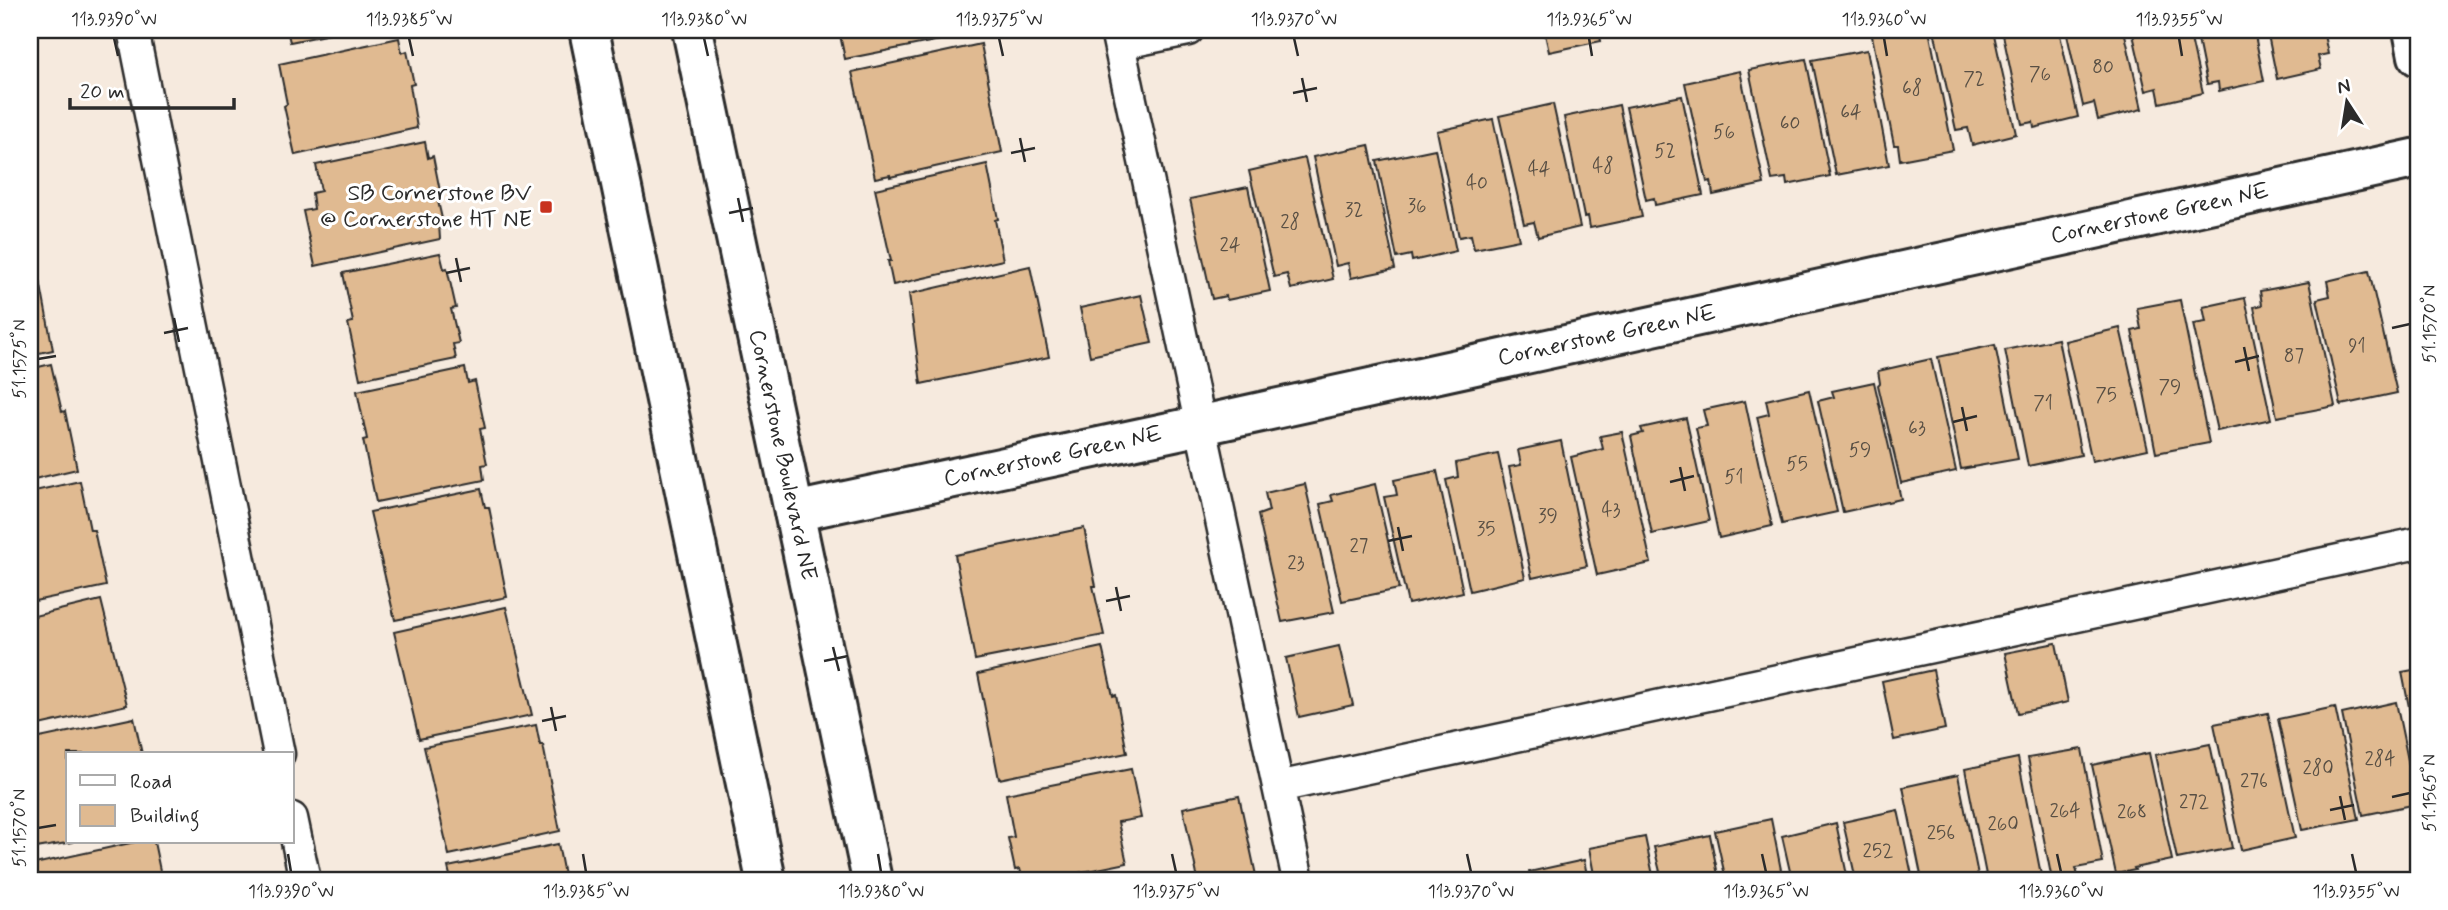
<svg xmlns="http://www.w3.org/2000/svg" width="2448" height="910" viewBox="0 0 2448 910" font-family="Mynerve,sans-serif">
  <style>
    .building { fill: #e0ba91; stroke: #2b2b2b; stroke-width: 2 }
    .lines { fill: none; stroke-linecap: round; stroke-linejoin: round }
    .service-casing { stroke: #2b2b2b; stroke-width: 35 }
    .minor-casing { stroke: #2b2b2b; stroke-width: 44 }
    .tertiary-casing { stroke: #2b2b2b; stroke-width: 44 }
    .service { stroke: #fff; stroke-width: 30 }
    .minor { stroke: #fff; stroke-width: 38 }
    .tertiary { stroke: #fff; stroke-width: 38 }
    .ticks { fill: none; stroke: #2b2b2b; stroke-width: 2.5 }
    .poi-dot { fill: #c8321e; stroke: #fff; stroke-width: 2.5 }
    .labels { text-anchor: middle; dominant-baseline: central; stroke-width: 6; stroke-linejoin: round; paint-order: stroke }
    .number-label { font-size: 19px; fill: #584f44 }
    .poi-label { font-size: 23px; fill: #2b2b2b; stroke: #fff; text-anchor: end }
    .street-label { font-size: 23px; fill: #2b2b2b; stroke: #fff }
    .neatline { fill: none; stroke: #2b2b2b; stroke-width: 2.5 }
    .ticks-label { font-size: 18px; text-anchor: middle; fill: #2b2b2b }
  </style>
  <rect width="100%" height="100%" fill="#f6eade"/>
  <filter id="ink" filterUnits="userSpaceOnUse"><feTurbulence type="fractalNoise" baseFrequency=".0143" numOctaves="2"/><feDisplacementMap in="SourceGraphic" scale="14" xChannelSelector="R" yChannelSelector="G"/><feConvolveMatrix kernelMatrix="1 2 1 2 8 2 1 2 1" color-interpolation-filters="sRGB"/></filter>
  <g filter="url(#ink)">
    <!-- building -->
    <path class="building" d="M287,30H350L290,42Z
      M839,30H974L975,33L845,59Z
      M1544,30H1599L1601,41L1549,52Z
      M1877,30H1929L1953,150L1900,160L1898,145H1894L1871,31Z
      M1934,30H1993L2016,134L1972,145L1968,128L1956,130Z
      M2002,30H2059L2078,117L2034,128L2033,122L2022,124Z
      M2066,30H2124L2142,109L2098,120L2094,103L2083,106Z
      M2132,30H2189L2203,93L2160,103L2157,88L2146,91Z
      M2196,30H2254L2264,81L2219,91L2218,82L2207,84Z
      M2267,30H2323L2328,54L2318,56L2321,69L2277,79Z
      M399,38L402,53L407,51L414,84L410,85L417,128L295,155L284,106L287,104L279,64Z
      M981,44L1002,152L890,177V175L875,178L852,72Z
      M1867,50L1889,165L1836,175L1812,60Z
      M1806,59L1830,176L1787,185L1786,178L1772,180L1749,70Z
      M1740,71L1764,184L1713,195L1711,181L1707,182L1685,83Z
      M1682,96L1703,195L1655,205L1654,198L1646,200L1626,107Z
      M1553,104L1580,227L1538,237L1534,222L1524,224L1499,116Z
      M1619,105L1642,217L1590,228L1588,216L1584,217L1564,117Z
      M1493,119L1519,240L1474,249L1471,235L1459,237L1437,131Z
      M425,142L428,158L433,156L441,196L437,197L443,223L439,224L440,239L315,266L303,211L314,209L312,193L321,191L316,165Z
      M1369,145L1395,269L1351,278L1348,263L1336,266L1313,157Z
      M1435,149L1456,251L1412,261L1411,255L1397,258L1377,161Z
      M1305,158L1333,279L1291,289L1287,274L1274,277L1249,171Z
      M987,164L998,219L995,220L1003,260L893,285L888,261H891L875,189Z
      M1248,187L1270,291L1227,300L1226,296L1212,299L1190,199Z
      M30,243H33L53,350L30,355Z
      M440,253L444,269L447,268L456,308L451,309L459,343L453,344L456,359L360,379L348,323L353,322L343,273Z
      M1030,266L1049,357L921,384L909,294Z
      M2369,271L2397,393L2341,405L2317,299L2330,296L2327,281Z
      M2309,282L2335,406L2277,417L2254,307L2262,305L2260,291Z
      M1141,295L1152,343L1090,356L1080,308Z
      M2245,298L2271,419L2217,431L2193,324L2206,322L2203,307Z
      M2180,300L2209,443L2156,453L2132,331L2141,329L2137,308Z
      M2120,328L2148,449L2092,461L2065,341Z
      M2058,339L2081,455L2028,466L2005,350Z
      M1995,345L2018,459L1961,469L1938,357Z
      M1931,359L1956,471L1901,483L1878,385L1880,383L1878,371Z
      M51,364L62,412L65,411L77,469L30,480V369Z
      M465,368L468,383L475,381L485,428L480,429L487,464L482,465L484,480L376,502L363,440L367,439L357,391Z
      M1874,382L1901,499L1843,512L1818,401L1834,397L1832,391Z
      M1809,390L1837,512L1782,524L1757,417L1769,414L1766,400Z
      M1745,401L1772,526L1719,538L1696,428L1707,426L1703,410Z
      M1686,418L1709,521L1652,534L1631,436L1643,433L1641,428Z
      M1622,432L1651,563L1597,575L1571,457L1603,449L1600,436Z
      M1561,441L1587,566L1532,578L1509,467L1521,465L1518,450Z
      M1498,454L1525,578L1470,591L1446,480L1458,477L1456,463Z
      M1437,471L1463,592L1408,604L1384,497L1397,495L1394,480Z
      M80,481L90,530H94L106,586L30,602V492Z
      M1305,484L1334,612L1282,622L1258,515L1269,511L1265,493Z
      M1375,484L1399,589L1342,601L1320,504L1333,501L1331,495Z
      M481,489L485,507H489L507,597L395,620L370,512Z
      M1084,528L1096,586H1093L1104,635L975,660L955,555Z
      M101,600L127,705L30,727V617Z
      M506,607L532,715L419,739L394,632Z
      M2056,643L2068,702L2018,713L2005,653Z
      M1339,646L1353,705L1299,717L1286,658Z
      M1102,647L1113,696L1116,695L1127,753L999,779L978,674Z
      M2418,669V752L2402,672Z
      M1933,670L1945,729L1894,740L1882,681Z
      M2396,702L2417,804L2363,815L2342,714Z
      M2335,707L2359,819L2302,830L2278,719Z
      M2268,713L2295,838L2241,850L2214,724Z
      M134,718L142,754H68V842H73L30,849V740Z
      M536,725L540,745H543L560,831L449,855L424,747Z
      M2210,744L2232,848L2177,859L2155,755Z
      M2082,749L2103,863L2076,868L2079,880H2052L2028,758Z
      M2149,753L2172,860L2134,868L2135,870L2116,874L2092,765Z
      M2018,758L2042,880H1987L1965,769Z
      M1131,769L1141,818L1118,822L1127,863L1044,880H1023L1020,869L1015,870L1008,838L1014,837L1006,794Z
      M1958,775L1979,880H1922L1903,787Z
      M1239,796L1257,880H1198L1183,808Z
      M1898,810L1913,880H1856L1843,822Z
      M1771,819L1783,880H1726L1715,831Z
      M1836,823L1848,880H1792L1782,836Z
      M1710,835L1719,880H1662L1654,847Z
      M1645,837L1654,880H1595L1589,848Z
      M135,842H154L162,880H30V865Z
      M558,844L565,880H451L448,867Z
      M1584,860L1588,880H1531L1529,872Z
      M1138,874L1139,880H1108Z"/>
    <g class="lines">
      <defs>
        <path id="service" d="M133,30L279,754
          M1116,30L1298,880
          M1119,44L1188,30
          M1278,787L2418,543
          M292,818L305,880"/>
        <path id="minor" d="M2413,30L2418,56
          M794,512L1202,425L2418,158"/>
        <path id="tertiary" d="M589,30L766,880
          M692,30L872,880"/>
      </defs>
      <!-- service casing -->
      <use href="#service" class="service-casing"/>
      <!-- minor casing -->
      <use href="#minor" class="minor-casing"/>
      <!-- tertiary casing -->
      <use href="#tertiary" class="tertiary-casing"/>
      <!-- service -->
      <use href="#service" class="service"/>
      <!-- minor -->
      <use href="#minor" class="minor"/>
      <!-- tertiary -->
      <use href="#tertiary" class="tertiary"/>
    </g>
  </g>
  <!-- ticks -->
  <path class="ticks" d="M114,38L118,56M409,38L413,56M704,38L708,56M999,38L1003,56M1294,38L1298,56M1589,38L1592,56M1884,38L1887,56M2179,38L2182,56M1302,78L1307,102M1293,93L1317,88M1020,138L1025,162M1011,153L1035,148M738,198L743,222M729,213L753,208M456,258L461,282M446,273L470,268M174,318L179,342M2392,328L2410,324M164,333L188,328M2244,347L2249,371M38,359L56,356M2235,362L2259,356M1962,407L1967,431M1953,422L1977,416M1680,467L1685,491M1670,482L1694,476M1398,527L1403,551M1388,541L1412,536M1116,587L1121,611M1106,601L1130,596M833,647L839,671M824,661L848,656M551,707L556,731M542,721L566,716M2340,796L2345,820M2392,797L2410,793M2330,810L2354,805M38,828L56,825M288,854L291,872M583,854L586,872M878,854L881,872M1172,854L1176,872M1467,854L1471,872M1762,854L1766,872M2057,854L2061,872M2352,854L2356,872"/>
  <!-- markers -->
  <rect class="poi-dot" x="539" y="200" width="14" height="14" rx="3.5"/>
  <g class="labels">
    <!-- number labels -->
    <g class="number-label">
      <text x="2103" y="67">80</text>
      <text x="2040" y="74">76</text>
      <text x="1974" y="79">72</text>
      <text x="1912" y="88">68</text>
      <text x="1851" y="112">64</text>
      <text x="1790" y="123">60</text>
      <text x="1724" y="132">56</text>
      <text x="1665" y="151">52</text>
      <text x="1603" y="166">48</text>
      <text x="1539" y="169">44</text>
      <text x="1477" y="183">40</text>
      <text x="1417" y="206">36</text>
      <text x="1354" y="210">32</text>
      <text x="1290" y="222">28</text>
      <text x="1230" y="245">24</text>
      <text x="2357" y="346">91</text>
      <text x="2294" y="356">87</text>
      <text x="2170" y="387">79</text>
      <text x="2106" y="395">75</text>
      <text x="2043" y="403">71</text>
      <text x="1917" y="428">63</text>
      <text x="1860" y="450">59</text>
      <text x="1797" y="464">55</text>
      <text x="1734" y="477">51</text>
      <text x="1611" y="510">43</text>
      <text x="1548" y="516">39</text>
      <text x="1486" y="529">35</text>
      <text x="1359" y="546">27</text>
      <text x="1296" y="563">23</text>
      <text x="2380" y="759">284</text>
      <text x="2318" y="768">280</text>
      <text x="2254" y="781">276</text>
      <text x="2194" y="802">272</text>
      <text x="2065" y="811">264</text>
      <text x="2132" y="812">268</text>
      <text x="2003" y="824">260</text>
      <text x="1941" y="833">256</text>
      <text x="1878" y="851">252</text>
    </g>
    <!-- poi labels -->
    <g class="poi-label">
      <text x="532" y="194">SB Cornerstone BV<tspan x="532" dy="26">@ Cornerstone HT NE</tspan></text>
    </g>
    <!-- street labels -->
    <g class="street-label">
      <text transform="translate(2160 214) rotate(-12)">Cornerstone Green NE</text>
      <text transform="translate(1607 336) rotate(-12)">Cornerstone Green NE</text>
      <text transform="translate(782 455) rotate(78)">Cornerstone Boulevard NE</text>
      <text transform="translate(1053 457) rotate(-12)">Cornerstone Green NE</text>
    </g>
  </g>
  <!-- margin -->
  <rect width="2448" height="910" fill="none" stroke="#fff" stroke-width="77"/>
  <!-- legend -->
  <rect x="66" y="752" width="228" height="91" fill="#ffffff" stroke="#aaaaaa" stroke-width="2"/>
  <rect x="80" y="775" width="35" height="10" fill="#ffffff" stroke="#aaaaaa" stroke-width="2"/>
  <text x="130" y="788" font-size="21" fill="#2b2b2b">Road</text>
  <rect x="80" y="805" width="35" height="21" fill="#e0ba91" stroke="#aaaaaa" stroke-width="2"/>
  <text x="130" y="822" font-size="21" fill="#2b2b2b">Building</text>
  <!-- north arrow -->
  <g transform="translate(2347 102) rotate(348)" stroke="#ffffff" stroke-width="5" paint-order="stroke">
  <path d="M0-5L12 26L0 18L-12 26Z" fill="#2b2b2b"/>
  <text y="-10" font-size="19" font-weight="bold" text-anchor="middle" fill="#2b2b2b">N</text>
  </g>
  <!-- scale -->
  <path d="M70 98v10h164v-10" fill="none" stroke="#2b2b2b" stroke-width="3.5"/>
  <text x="80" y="98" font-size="21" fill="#2b2b2b" stroke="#ffffff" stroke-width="5" paint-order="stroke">20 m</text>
  <rect x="38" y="38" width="2372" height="834" class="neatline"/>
  <g class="ticks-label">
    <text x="114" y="25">113.9390°W</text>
    <text x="409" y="25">113.9385°W</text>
    <text x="704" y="25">113.9380°W</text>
    <text x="999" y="25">113.9375°W</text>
    <text x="1294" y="25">113.9370°W</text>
    <text x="1589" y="25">113.9365°W</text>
    <text x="1884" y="25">113.9360°W</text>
    <text x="2179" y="25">113.9355°W</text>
    <text transform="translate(2429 324) rotate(-90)" y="6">51.1570°N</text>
    <text transform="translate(19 359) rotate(-90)" y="6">51.1575°N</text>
    <text transform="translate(2429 793) rotate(-90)" y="6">51.1565°N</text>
    <text transform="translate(19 828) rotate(-90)" y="6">51.1570°N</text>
    <text x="291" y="897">113.9390°W</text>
    <text x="586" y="897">113.9385°W</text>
    <text x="881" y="897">113.9380°W</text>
    <text x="1176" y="897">113.9375°W</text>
    <text x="1471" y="897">113.9370°W</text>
    <text x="1766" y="897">113.9365°W</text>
    <text x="2061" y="897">113.9360°W</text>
    <text x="2356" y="897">113.9355°W</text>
  </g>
</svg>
